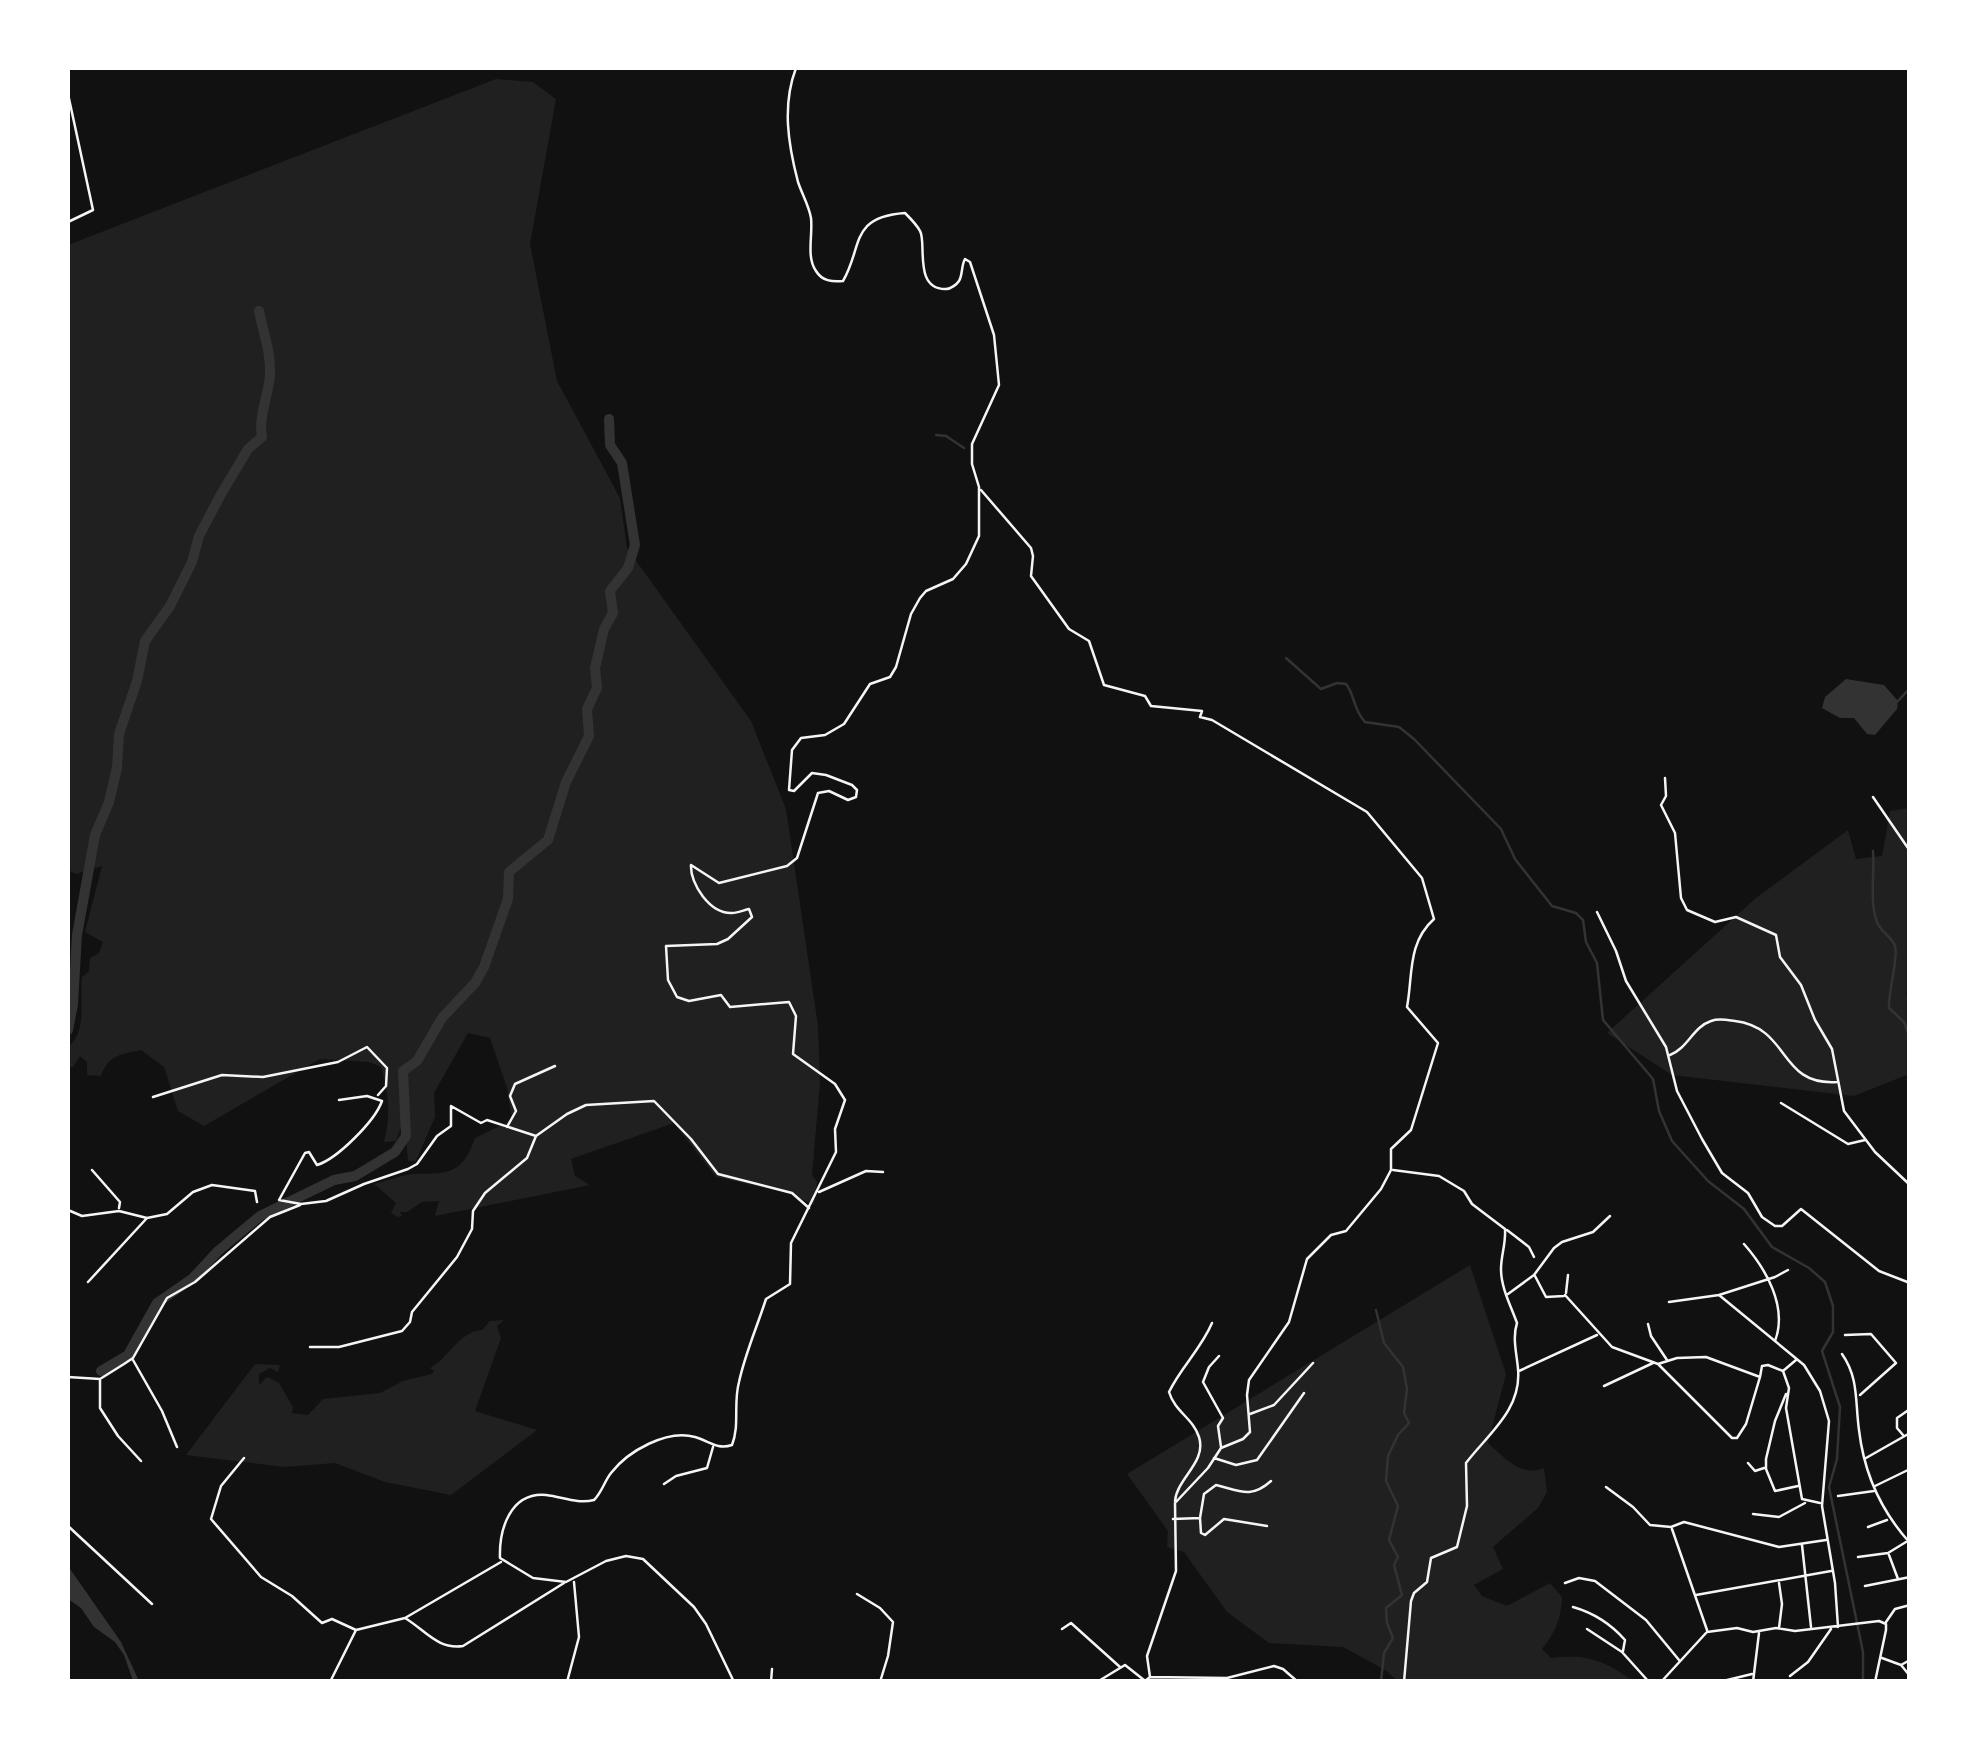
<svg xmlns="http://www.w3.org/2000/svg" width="1977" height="1749" viewBox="0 0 1977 1749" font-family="'Titillium Web',sans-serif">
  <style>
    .green { fill: #202020 }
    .water { fill: #333 }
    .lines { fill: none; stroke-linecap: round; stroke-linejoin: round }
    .stream { stroke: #333; stroke-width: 2.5 }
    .river { stroke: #333; stroke-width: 10 }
    .minor { stroke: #f5f5f5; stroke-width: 2.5 }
  </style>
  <rect width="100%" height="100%" fill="#111"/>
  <!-- green -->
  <path class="green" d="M496,79L533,82L556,99L530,244L557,381L620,498L627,548L751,721L786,809L818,1026L820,1083L812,1175L817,1182L814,1205L789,1193L716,1177L674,1123L571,1159L575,1176L590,1185L435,1216L439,1201L422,1202L407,1212H400L402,1216L398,1217L391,1213L396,1203L374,1184C387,1181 401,1175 414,1174C449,1173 462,1175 475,1138L512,1120L507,1088L490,1038L468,1033L434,1093L435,1117L416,1161H408L404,1118L396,1141L384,1142C391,1114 389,1095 381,1067L369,1062L320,1059L204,1126L178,1111L164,1067L141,1050C121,1054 108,1055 101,1076L87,1075V1062L80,1056L73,1067H68V1046C88,1033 79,999 82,977L89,971L90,958L99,953L103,942L85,932L102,866L76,874L68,870V245Z
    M1909,808L1910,980L1906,993L1910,1001L1909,1074L1854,1096L1672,1075L1607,1033L1756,898L1848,830L1856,859L1882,856L1890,811Z
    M1470,1265L1506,1374L1488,1443C1504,1457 1521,1478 1544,1468L1547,1492L1538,1508L1493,1547L1503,1569L1474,1585L1482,1596L1507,1606L1550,1583L1562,1597C1561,1619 1556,1631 1542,1649L1551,1658C1588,1654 1603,1660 1633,1681H1397L1387,1671L1343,1647L1269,1643L1227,1612L1184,1552L1167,1547L1168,1531L1127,1474Z
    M504,1320L497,1326L501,1338L475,1411L537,1430L451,1495L385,1482L335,1463L284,1467L186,1455L255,1364L280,1365L278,1372L270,1368L259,1374V1385L267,1377L279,1383L293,1407L292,1413L308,1415L323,1399L380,1393L403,1381L432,1374L434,1371L430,1368C449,1358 458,1332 482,1330L490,1321Z"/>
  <!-- water -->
  <path class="water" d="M1846,679L1884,685L1898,701L1897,709L1875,735L1867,734L1854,718H1840L1822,708L1825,697Z
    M68,1566L121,1642L139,1681H133L124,1655L115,1642L94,1627L81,1608L68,1599Z"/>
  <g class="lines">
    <!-- stream -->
    <path class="stream" d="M936,435L946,436L964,448
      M1286,658L1321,689L1337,683L1346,684C1355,695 1353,709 1365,722L1399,727L1414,739L1501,829L1515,859L1552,906L1576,913L1583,920L1586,942L1597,963L1603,1020L1653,1079L1659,1111L1672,1141L1708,1181L1744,1209L1772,1247L1809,1268L1825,1282L1833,1306V1332L1822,1351L1840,1407L1837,1459L1829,1487L1863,1652V1682
      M1898,701L1910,688
      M1873,851C1875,873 1869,901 1877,922C1880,931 1892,937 1895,946C1899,955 1888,992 1889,1008L1904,1022L1910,1039
      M1376,1310L1384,1343L1403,1367L1407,1389L1404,1413L1409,1423L1398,1435L1388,1456L1386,1481L1398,1506L1389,1540L1398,1557L1394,1565L1402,1595L1386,1608L1387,1623L1393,1638L1384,1653L1381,1682"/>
    <!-- river -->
    <path class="river" d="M68,1030L73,1004L77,935L95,835L109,802L117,768L119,734L137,681L145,641L170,606L192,562L199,536L220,496L248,449L262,437C258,416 269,395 270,374C271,352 263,332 259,311
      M101,1371L128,1355L157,1303L193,1278L218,1251L260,1216L334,1180L355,1176L395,1152L406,1136L403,1071L417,1061L442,1018L475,983L484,967L508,899L509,872L548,840L566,782L589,736L587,709L597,688L595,668L604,629L613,613L610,591L628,568L635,545L622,463L610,445L609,419"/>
    <!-- minor -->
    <path class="minor" d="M68,94L93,210L68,222
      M981,490L1031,548L1033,556L1031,576L1069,629L1089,641L1104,685L1145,696L1151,706L1202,711L1200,717L1212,720L1367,812L1422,878L1434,919C1407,943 1413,976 1407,1007L1438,1043L1411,1130L1391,1149V1170L1381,1189L1346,1231L1331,1235L1307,1259L1289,1322L1249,1380L1247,1395L1250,1432L1243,1439L1221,1448L1208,1468L1175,1503L1176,1571L1147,1656L1150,1677
      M1665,778L1666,796L1661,805L1675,833L1681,898L1687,910L1715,922L1736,917L1776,935L1780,957L1801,985L1815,1020L1832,1049L1844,1111L1875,1152L1910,1185
      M1873,797L1910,851
      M1597,912L1616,951L1626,981L1666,1047L1677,1091L1702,1139L1722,1173L1748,1193L1762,1217L1775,1226H1782L1801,1209L1879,1271L1910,1283
      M1670,1055C1688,1048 1693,1027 1711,1021C1719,1018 1727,1020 1735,1021C1791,1028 1778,1086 1837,1082
      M153,1097L222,1075L263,1077L338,1062L367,1047L387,1068L386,1086L378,1095
      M339,1100L367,1096L382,1101C375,1121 337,1159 317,1165L309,1152L305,1153L279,1200L301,1204L326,1201L364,1184L408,1169L417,1164L437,1136L451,1126V1106L481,1123L487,1120L536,1136
      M1781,1103L1848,1144L1865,1140
      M507,1127L516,1111L510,1096L515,1084L555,1066
      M92,1170L120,1202L119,1208
      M1393,1170L1439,1176L1464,1191L1472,1204L1505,1229C1506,1244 1501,1255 1501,1269C1501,1288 1511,1306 1517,1323C1512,1338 1517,1355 1518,1369C1522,1410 1487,1435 1466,1463L1467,1506L1457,1547L1431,1558L1427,1582L1414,1593L1411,1601L1404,1682
      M819,1192L866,1171L883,1172
      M68,1210L82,1216L119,1211L147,1218L167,1214L193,1192L212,1185L255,1191L257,1202
      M1507,1230L1529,1247L1534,1257
      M1744,1244C1766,1269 1788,1307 1775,1341
      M1535,1276L1546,1297L1564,1296
      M88,1282L147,1218
      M1566,1293L1568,1275
      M1508,1294L1534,1275L1554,1248L1562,1242L1593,1232L1610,1216
      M1565,1295L1612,1347L1658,1364L1677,1358L1706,1357L1760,1377L1762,1366L1768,1365L1783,1371
      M1719,1295L1775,1277L1788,1270
      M1669,1302L1719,1295L1804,1365L1820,1391L1829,1421L1822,1506L1835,1583L1838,1627
      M1648,1324L1651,1336L1667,1360
      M1845,1335L1871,1334L1896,1363L1860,1395
      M310,1347H339L402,1331L410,1322L412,1312L457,1257L472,1229L473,1211L485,1193L527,1158L536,1136L567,1114L586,1105L654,1101L691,1139L718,1174L792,1193L809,1208
      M1842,1354C1859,1378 1855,1402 1859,1430C1864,1473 1881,1511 1910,1543
      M1219,1356L1209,1367L1203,1382L1223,1418L1218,1426L1221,1447
      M133,1360L162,1411L177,1447
      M1796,1360L1783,1371L1789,1388L1786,1408L1802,1499L1820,1503
      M1659,1365L1732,1438H1737L1746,1424L1760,1377
      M1519,1371L1597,1335
      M68,1377L100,1379L124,1364L133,1358L167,1298L195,1282L270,1217L300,1205
      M100,1380V1408L118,1436L141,1461
      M1604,1386L1653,1363
      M1786,1394L1775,1421L1766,1459V1469L1775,1491L1798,1486
      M1250,1414L1274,1405L1313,1363
      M1903,1435L1897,1428V1418L1910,1409
      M244,1458L221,1486L211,1519L261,1577L292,1596L322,1623L332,1619L356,1630L405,1618C425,1630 438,1650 463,1646L564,1583
      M1214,1458L1236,1465L1257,1460L1304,1393
      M1866,1458L1910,1433
      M1748,1463L1755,1471L1764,1468
      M664,1484L676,1476L707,1468L713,1447
      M1875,1486L1910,1469
      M1606,1487L1633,1507L1650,1525L1671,1527L1684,1522L1779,1547L1826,1540
      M1838,1496L1874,1491
      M1175,1501C1177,1478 1207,1462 1199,1437C1193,1418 1175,1412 1169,1392C1181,1367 1201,1349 1212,1323
      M1753,1514L1779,1517L1805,1503
      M1200,1518L1201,1533L1205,1535L1224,1519L1267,1526
      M1173,1519L1200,1518L1204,1494L1216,1485C1240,1491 1251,1499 1271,1481
      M68,1526L152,1604
      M1868,1527L1887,1520
      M1672,1529L1707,1630
      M1802,1545L1811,1627
      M1889,1555L1898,1579
      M1858,1557L1888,1553L1906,1542
      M1565,1583L1579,1578L1595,1581L1646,1620L1679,1660
      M1865,1586L1910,1577
      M857,1594L880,1608L893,1622L888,1656L880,1682
      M1696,1595L1831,1571
      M1573,1607C1594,1613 1610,1623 1625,1640L1623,1651
      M405,1618L501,1562
      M1886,1622L1895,1609L1910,1605
      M1779,1628L1782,1604L1779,1583
      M1062,1629L1071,1623L1120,1667
      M1587,1629L1622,1652L1649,1682
      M1707,1632L1737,1628L1753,1632L1776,1628L1795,1631L1879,1621L1886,1624V1630L1875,1682
      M1882,1658L1901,1665L1910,1660
      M1901,1665L1910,1676
      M1790,1676L1808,1662L1831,1629
      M1145,1681L1150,1677L1227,1678L1274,1666L1283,1669L1298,1682
      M330,1682L356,1630
      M567,1682L579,1637L574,1582
      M734,1682L706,1624L694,1607L643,1559L626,1556L606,1561L566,1582L533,1578L500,1558C499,1530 510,1492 546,1495C563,1497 577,1504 594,1500C602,1492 604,1482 611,1473C628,1451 667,1429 695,1437C709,1441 717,1450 732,1445C740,1425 733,1404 739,1382C745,1354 757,1327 766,1299L790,1284L791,1243L836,1152L835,1129L845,1100L835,1084L793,1054L796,1016L789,1002L730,1007L721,995L689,1001L677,997L668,980L666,946L717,944L728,939L752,917L749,909C744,910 738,913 732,913C710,914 690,884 691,865L719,883L787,866L797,858L818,793L829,791L848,800L856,797L857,790L852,785L826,775L812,773L794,791L789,790L792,750L801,738L825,735L844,724L870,684L890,677L896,667L911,614L920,598L926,591L953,579L966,564L979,536V487L972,464V444L999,385L994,335L970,262L965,259C961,266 963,274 959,281C957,284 951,289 946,289C913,290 927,242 920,231C917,225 910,218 905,213C849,217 863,247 843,281C832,282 822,281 816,271C806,257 813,235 811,218C809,206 802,194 798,182C788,144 782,105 796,68
      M771,1682L772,1669
      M1097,1682L1125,1665L1144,1680
      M1661,1682L1706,1633
      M1719,1682L1752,1674
      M1753,1682L1759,1633
      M1906,1682L1910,1679"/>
  </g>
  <!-- border -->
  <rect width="1977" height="1749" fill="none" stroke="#ffffff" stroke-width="140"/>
</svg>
